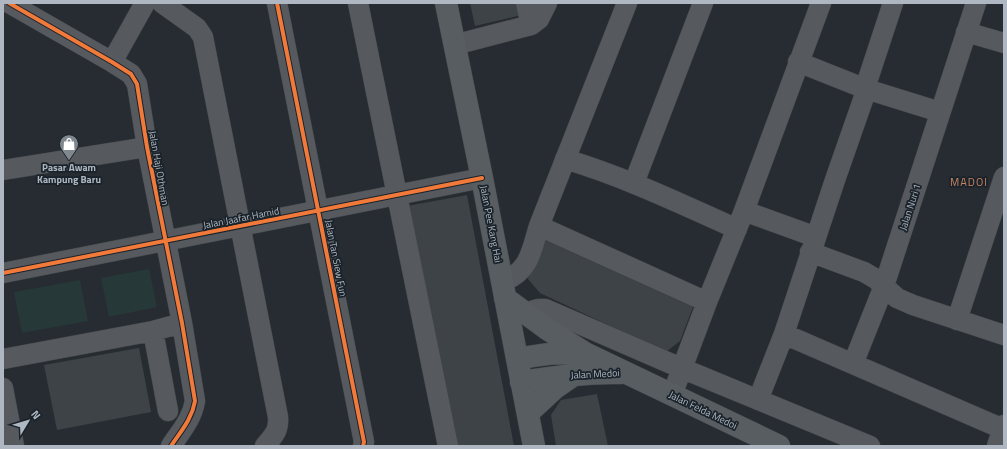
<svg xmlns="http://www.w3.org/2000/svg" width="1007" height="449" viewBox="0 0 1007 449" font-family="'Titillium Web',sans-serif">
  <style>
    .green { fill: #263837 }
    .building { fill: #3e4348 }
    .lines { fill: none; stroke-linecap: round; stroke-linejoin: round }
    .minor-casing { stroke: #44484b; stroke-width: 21 }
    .major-casing { stroke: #43484e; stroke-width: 23 }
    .minor { stroke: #565a5f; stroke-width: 20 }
    .major { stroke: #585d61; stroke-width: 22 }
    .cycleway-casing { stroke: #1a222a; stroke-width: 6 }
    .cycleway { stroke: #f17a3a; stroke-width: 4 }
    .labels { text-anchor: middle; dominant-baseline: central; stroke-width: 3.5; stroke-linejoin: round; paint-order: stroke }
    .poi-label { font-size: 10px; font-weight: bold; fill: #afb8c2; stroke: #1a222a }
    .street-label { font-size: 10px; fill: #afb8c2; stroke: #1a222a }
    .neighbourhood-label { font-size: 11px; letter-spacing: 1px; fill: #c98663; stroke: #1a222a }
  </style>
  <rect width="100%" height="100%" fill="#262c31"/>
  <!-- green -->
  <path class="green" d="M149,269L157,307L109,317L101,278Z
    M80,280L88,321L22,333L14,292Z"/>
  <!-- building -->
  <path class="building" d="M470,3H524L526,14L475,26Z
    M467,195L514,446H456L407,206Z
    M545,240L693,307L680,341L666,352L540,293L528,279Z
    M139,348L151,412L57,430L44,365Z
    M597,394L608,446H556L551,415L561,400Z"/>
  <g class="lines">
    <defs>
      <path id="minor" d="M9,3L112,62L131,74L137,84L147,147L182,323L195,401C192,419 181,431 171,446
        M162,3L197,28L203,37L278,417C279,431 274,435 265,446
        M277,3L364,442L363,446
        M358,3L448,446
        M526,3L531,25
        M966,32L1004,43
        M454,45L531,25L539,19L547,3
        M112,62L145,3
        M798,62L866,89L940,112
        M565,159C625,177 681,204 737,229
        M3,170L147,147
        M634,183L703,3
        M744,211L816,237
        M539,226L707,302
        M810,252L864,272L876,279L897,298L913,305L1004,335
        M3,273L482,178
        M502,282C530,271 531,252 539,226L627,3
        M524,313L538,309H545L681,368L870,446
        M957,320L1004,177
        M153,331L168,411
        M784,334L1003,429
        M3,359L153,331L182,323
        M853,364L884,286L976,3
        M3,388L14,446
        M672,395L707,302L744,211L821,3
        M758,400L784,334L835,180L864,97L868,79L893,3
        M997,446L1004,425"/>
      <path id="major" d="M446,3L482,178L534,446
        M505,298L547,329L585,353
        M517,359C543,354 562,351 589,355L779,446
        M521,382C555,377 587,372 621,373
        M528,413L555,388L574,375"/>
    </defs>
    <!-- minor casing -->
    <use href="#minor" class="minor-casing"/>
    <!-- major casing -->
    <use href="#major" class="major-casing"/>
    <!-- minor -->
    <use href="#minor" class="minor"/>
    <!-- major -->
    <use href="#major" class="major"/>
    <defs>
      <path id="cycleway" d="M9,3L112,62L131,74L137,84L147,147L182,323L195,401C192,419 181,431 171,446
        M277,3L364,442L363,446
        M3,273L482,178"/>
    </defs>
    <!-- cycleway casing -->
    <use href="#cycleway" class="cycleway-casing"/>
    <!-- cycleway -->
    <use href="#cycleway" class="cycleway"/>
  </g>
  <!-- icons -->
  <defs>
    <symbol id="shop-pin" viewBox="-11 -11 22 30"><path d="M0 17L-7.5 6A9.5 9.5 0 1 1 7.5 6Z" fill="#7f878f" stroke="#1a222a"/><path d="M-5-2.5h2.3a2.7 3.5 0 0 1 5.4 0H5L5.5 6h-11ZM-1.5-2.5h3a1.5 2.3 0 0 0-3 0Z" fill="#fff"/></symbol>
  </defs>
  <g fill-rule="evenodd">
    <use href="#shop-pin" x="58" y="133" width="22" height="30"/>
  </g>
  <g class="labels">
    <!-- poi labels -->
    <g class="poi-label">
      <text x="69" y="167">Pasar Awam<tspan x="69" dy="12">Kampung Baru</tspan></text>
    </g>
    <!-- street labels -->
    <g class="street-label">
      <text transform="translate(159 168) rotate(80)">Jalan Haji Othman</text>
      <text transform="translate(910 207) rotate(-72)">Jalan Nuri 1</text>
      <text transform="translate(241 218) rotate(-11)">Jalan Jaafar Hamid</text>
      <text transform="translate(491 224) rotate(79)">Jalan Pee Kang Hai</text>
      <text transform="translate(336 258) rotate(79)">Jalan Tan Siew Fun</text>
      <text transform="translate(595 374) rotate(-3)">Jalan Medoi</text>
      <text transform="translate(703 410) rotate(26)">Jalan Felda Medoi</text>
    </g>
    <!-- neighbourhood labels -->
    <g class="neighbourhood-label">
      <text x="969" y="182">MADOI</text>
    </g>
  </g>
  <!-- border -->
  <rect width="1007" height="449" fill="none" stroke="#afb8c2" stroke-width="8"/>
  <!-- north arrow -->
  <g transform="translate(28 421) rotate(52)" stroke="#1a222a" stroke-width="3" paint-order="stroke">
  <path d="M0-3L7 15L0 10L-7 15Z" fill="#afb8c2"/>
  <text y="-6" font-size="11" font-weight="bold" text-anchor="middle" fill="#afb8c2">N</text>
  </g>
</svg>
